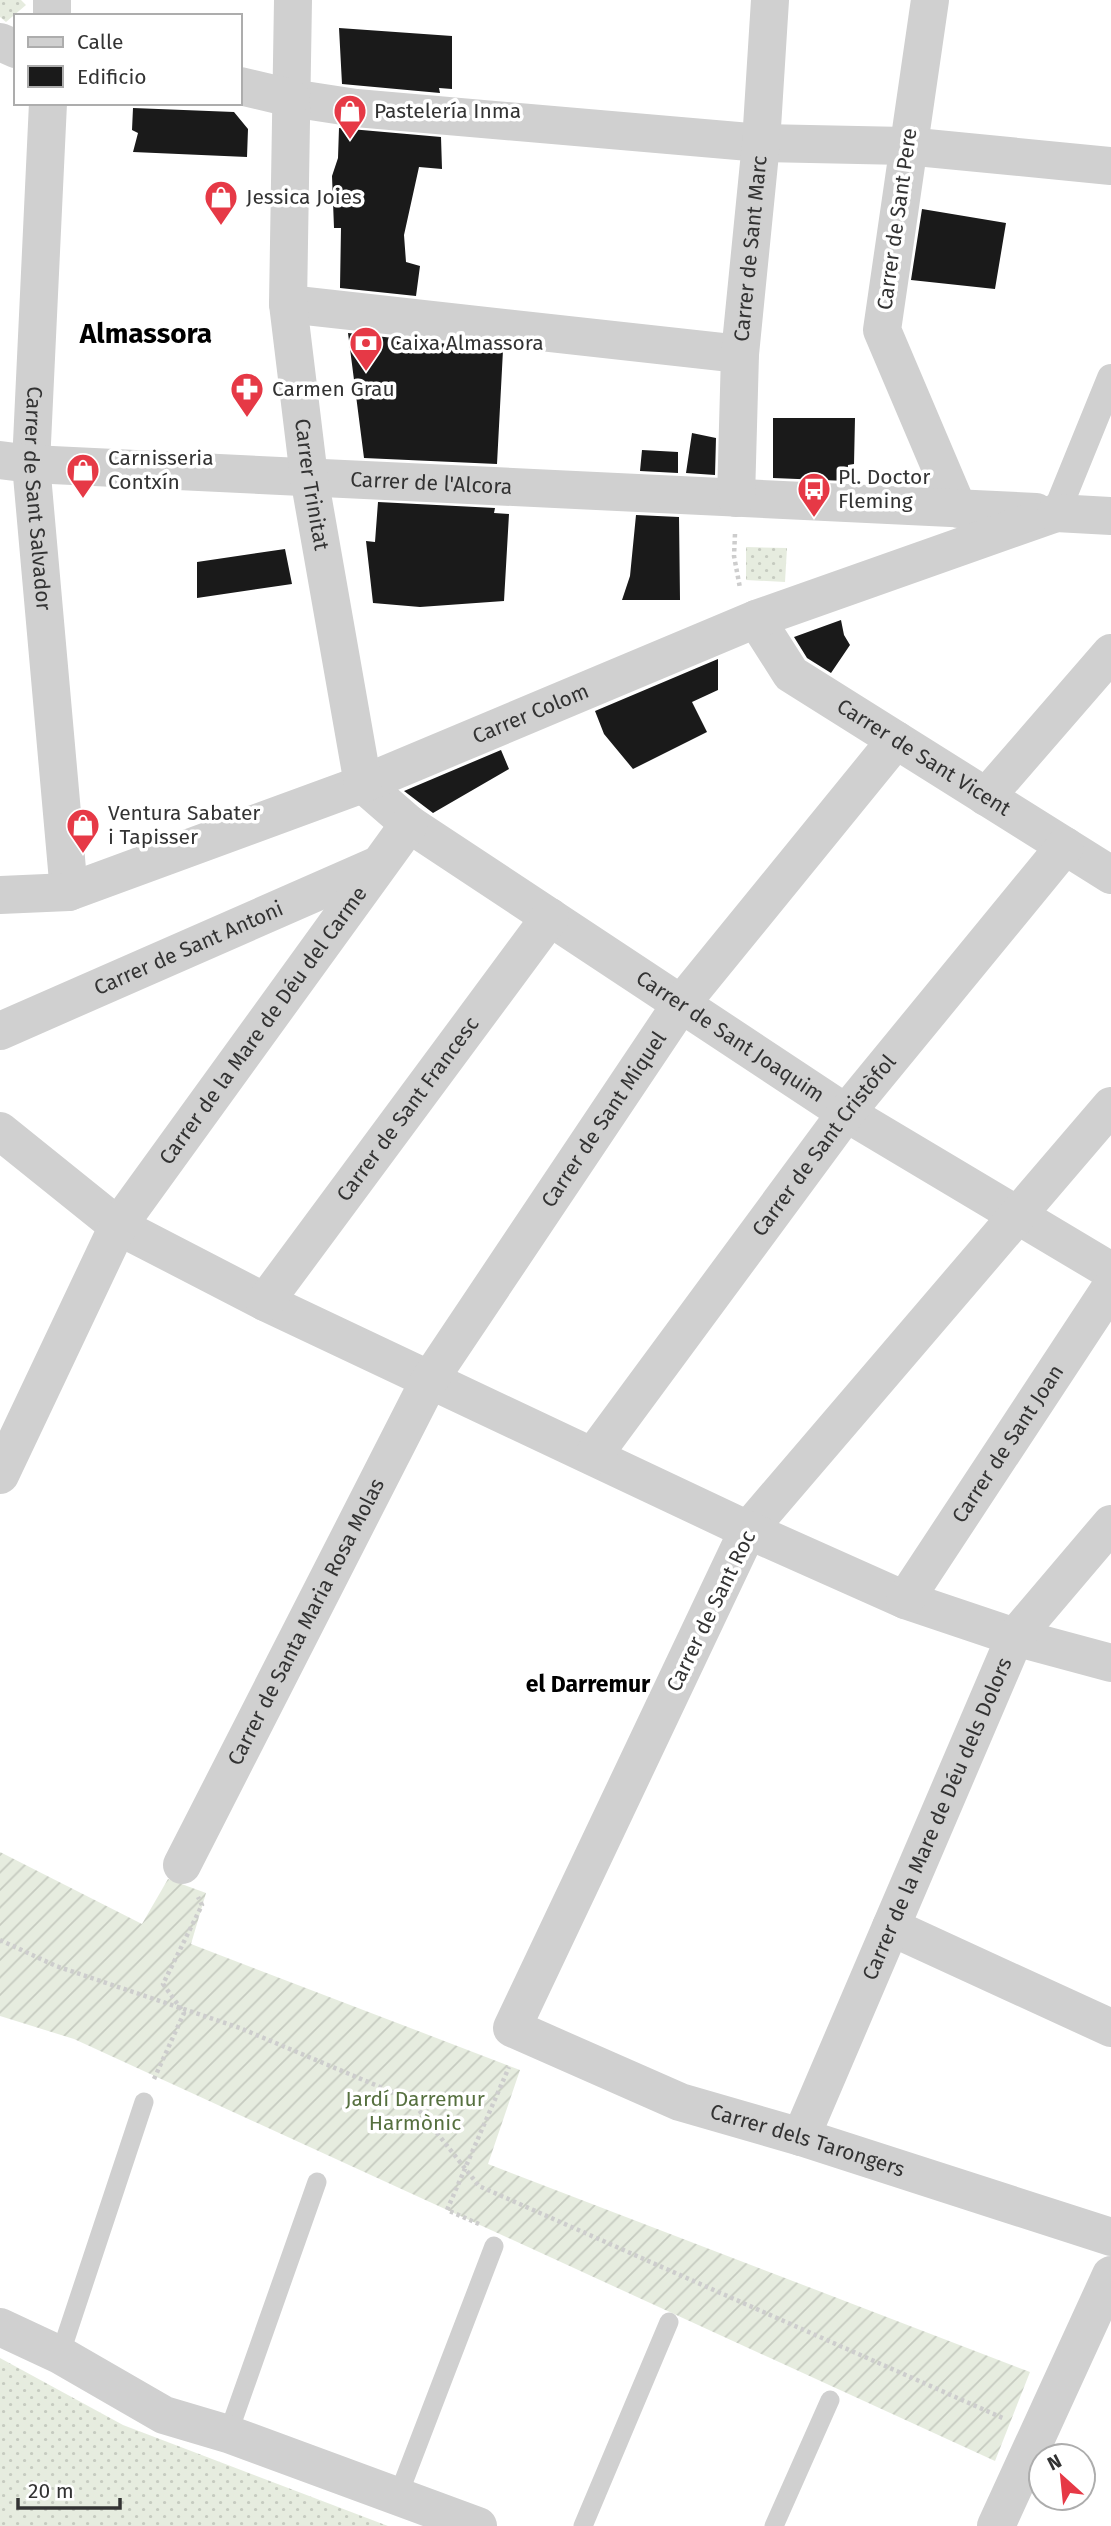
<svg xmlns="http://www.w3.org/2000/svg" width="1111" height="2526" viewBox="0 0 1111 2526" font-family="'Fira Sans',sans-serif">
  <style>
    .grass { fill: url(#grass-dots) }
    .garden { fill: url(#garden-furrows) }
    .building { fill: #1a1a1a }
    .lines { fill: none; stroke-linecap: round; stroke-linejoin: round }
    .path { stroke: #cdcdcd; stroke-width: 4.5; stroke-dasharray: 3.5 3.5; stroke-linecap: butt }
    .service { stroke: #d0d0d0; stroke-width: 19 }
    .pedestrian { stroke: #d0d0d0; stroke-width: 28 }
    .minor { stroke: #d0d0d0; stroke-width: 38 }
    .tertiary { stroke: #d0d0d0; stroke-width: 38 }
    .labels { text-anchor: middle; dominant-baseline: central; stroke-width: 7; stroke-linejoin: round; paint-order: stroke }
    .poi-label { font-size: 21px; fill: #333; stroke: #fff; text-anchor: start }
    .street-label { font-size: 21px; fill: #333; stroke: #fff }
    .park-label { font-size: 21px; fill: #56703f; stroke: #fff }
    .neighbourhood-label { font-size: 23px; font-weight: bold; fill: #000; stroke: #fff }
    .district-label { font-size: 28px; font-weight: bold; fill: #000; stroke: #fff }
  </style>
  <defs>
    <pattern id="grass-dots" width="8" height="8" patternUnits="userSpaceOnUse" patternTransform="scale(1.75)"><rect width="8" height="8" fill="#e6ecdf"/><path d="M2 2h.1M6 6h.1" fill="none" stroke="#c6cbc0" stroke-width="1.8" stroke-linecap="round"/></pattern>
    <pattern id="garden-furrows" width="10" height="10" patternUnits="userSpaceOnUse" patternTransform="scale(1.75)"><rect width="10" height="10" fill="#e6ecdf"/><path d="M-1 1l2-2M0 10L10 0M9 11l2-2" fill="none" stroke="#c6cbc0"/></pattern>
  </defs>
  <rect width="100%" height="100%" fill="#fff"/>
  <!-- grass -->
  <path class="grass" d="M0,0H21L26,5L6,22L0,17Z
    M746,547L787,548L785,582L746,580Z
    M0,2358L123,2425L388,2526H0Z"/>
  <!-- garden -->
  <path class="garden" d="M0,1852L142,1924L168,1879L206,1893L191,1944L520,2070L488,2164L1030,2372L995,2461L74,2039L0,2016Z"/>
  <!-- building -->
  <path class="building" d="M339,28L452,36V89L439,88L440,93L342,84Z
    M133,108L234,112L248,129L247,157L133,152L138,133L132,130Z
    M339,128L441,137L442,169L419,167L404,235L406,262L420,266L416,296L340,288L341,228H334L332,176L338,158Z
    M922,209L1006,223L995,289L911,280Z
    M348,333L503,350L497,464L364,458Z
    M773,418H855L854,464L848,465L847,481L773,478Z
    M692,433L716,438L715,475L686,473Z
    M642,450L678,452V473L640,471Z
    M378,502L495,508L494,513L509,514L504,601L420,607L373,603L366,541L375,542Z
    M636,515L679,517L680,600H622L630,576Z
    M285,549L292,584L197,598V562Z
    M841,620L844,635L850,645L831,673L807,658L794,637Z
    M718,659V690L692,702L707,732L633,769L604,734L595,711Z
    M501,750L509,769L433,813L404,791Z"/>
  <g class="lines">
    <!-- path -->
    <path class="path" d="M735,534L734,556L740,588
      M0,1940L56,1966L240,2028L411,2100L479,2186L1005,2419
      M154,2079L184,2013L163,1984L202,1905L198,1897
      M479,2224L447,2210L509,2067"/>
    <!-- service -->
    <path class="service" d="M60,2355L144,2102
      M228,2434L317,2182
      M398,2496L494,2246
      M583,2526L669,2322
      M774,2526L830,2400"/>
    <!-- pedestrian -->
    <path class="pedestrian" d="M1056,513L1111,378"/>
    <!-- minor -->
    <g class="minor">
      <path d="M930,0L882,330L958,509"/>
      <path d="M52,16V0"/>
      <path d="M291,98L356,108L761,143L906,146L1111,166"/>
      <path id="s1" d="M48,103L31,464L69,892"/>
      <path d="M288,304L740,354"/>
      <path id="s2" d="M0,460L31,464L1036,512"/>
      <path id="s3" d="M736,498L740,354L761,143L770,0"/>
      <path id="s4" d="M756,619L791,674L1111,875"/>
      <path id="s5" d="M363,784L409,824L846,1113L1111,1271"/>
      <path d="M986,797L1111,653"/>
      <path id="s6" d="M0,895L69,892L363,784L756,619L1056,513"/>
      <path id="s7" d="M0,1031L376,866"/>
      <path id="s8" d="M1111,1106L748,1530L512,2028L680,2102L801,2137L1111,2237"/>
      <path d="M0,1131L118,1226L265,1302L748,1530L905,1600L1015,1637L1111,1663"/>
      <path id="s9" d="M265,1302L550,917"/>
      <path id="s10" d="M593,1456L846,1113L1065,846"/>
      <path id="s11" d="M0,1475L118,1226L409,824"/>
      <path id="s12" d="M905,1600L1111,1287"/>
      <path id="s13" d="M182,1865L430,1379L681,1004L896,740"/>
      <path d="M891,1927L1111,2028"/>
      <path id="s14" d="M801,2137L1015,1637L1111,1524"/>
      <path d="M0,2327L60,2355L164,2415L228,2434L478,2526"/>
      <path d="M996,2526L1111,2275"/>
    </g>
    <!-- tertiary -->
    <g class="tertiary">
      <path id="s15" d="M293,0L288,304L309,477L363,784"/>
      <path d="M0,42L16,49"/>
      <path d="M240,86L291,98"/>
      <path d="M1056,513L1111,516"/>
    </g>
  </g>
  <!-- icons -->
  <defs>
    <symbol id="shop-pin" viewBox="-11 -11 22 30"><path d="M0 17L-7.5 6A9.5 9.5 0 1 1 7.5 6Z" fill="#e63946" stroke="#fff"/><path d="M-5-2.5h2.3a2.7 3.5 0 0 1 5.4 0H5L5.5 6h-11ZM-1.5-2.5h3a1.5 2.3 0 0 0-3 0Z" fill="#fff"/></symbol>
    <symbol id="bank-pin" viewBox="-11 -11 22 30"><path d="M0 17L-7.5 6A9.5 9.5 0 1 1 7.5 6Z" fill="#e63946" stroke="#fff"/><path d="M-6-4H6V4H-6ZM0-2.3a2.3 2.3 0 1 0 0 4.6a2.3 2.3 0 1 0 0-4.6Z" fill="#fff"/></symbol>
    <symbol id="pharmacy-pin" viewBox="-11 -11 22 30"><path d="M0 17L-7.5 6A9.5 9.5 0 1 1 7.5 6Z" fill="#e63946" stroke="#fff"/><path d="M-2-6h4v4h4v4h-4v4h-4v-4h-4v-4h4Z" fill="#fff"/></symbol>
    <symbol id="bus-pin" viewBox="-11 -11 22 30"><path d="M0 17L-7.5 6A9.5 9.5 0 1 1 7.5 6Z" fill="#e63946" stroke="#fff"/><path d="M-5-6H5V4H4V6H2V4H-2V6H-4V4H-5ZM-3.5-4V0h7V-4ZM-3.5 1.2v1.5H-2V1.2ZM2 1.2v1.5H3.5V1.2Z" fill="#fff"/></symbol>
  </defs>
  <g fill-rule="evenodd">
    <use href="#shop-pin" x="331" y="92" width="38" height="52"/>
    <use href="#shop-pin" x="202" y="178" width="38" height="52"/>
    <use href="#bank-pin" x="347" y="324" width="38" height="52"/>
    <use href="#pharmacy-pin" x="228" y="370" width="38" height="52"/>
    <use href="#shop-pin" x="64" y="451" width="38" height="52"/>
    <use href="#bus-pin" x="795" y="470" width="38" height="52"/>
    <use href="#shop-pin" x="64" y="806" width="38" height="52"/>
  </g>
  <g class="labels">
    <!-- poi labels -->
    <g class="poi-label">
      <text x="374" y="111">Pastelería Inma</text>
      <text x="246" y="197">Jessica Joies</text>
      <text x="390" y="343">Caixa Almassora</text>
      <text x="272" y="389">Carmen Grau</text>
      <text x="108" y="458">Carnisseria<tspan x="108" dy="24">Contxín</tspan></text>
      <text x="838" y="477">Pl. Doctor<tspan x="838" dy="24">Fleming</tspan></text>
      <text x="108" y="813">Ventura Sabater<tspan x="108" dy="24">i Tapisser</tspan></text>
    </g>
    <!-- street labels -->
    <g class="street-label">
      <text transform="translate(897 219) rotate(-82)">Carrer de Sant Pere</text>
      <text stroke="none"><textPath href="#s3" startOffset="250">Carrer de Sant Marc</textPath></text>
      <text stroke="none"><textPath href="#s2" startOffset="432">Carrer de l'Alcora</textPath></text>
      <text stroke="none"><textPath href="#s15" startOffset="486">Carrer Trinitat</textPath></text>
      <text stroke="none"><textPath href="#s1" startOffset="396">Carrer de Sant Salvador</textPath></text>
      <text stroke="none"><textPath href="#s6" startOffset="564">Carrer Colom</textPath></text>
      <text stroke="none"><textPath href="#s4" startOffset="222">Carrer de Sant Vicent</textPath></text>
      <text stroke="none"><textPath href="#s7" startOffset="206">Carrer de Sant Antoni</textPath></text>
      <text stroke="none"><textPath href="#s11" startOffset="523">Carrer de la Mare de Déu del Carme</textPath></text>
      <text stroke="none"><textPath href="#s5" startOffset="446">Carrer de Sant Joaquim</textPath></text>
      <text stroke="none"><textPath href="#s9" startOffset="240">Carrer de Sant Francesc</textPath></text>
      <text stroke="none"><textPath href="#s13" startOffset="858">Carrer de Sant Miquel</textPath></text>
      <text stroke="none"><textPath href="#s10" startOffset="387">Carrer de Sant Cristòfol</textPath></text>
      <text stroke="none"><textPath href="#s12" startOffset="187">Carrer de Sant Joan</textPath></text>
      <text transform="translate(711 1611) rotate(-64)">Carrer de Sant Roc</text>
      <text stroke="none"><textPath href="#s13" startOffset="273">Carrer de Santa Maria Rosa Molas</textPath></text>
      <text stroke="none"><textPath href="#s14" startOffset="346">Carrer de la Mare de Déu dels Dolors</textPath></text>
      <text stroke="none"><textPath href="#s8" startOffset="1426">Carrer dels Tarongers</textPath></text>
    </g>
    <!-- park labels -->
    <g class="park-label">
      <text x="415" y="2099">Jardí Darremur<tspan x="415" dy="24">Harmònic</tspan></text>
    </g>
    <!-- neighbourhood labels -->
    <g class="neighbourhood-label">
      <text x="588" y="1684">el Darremur</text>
    </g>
    <!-- district labels -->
    <g class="district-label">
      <text x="146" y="333">Almassora</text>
    </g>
  </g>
  <!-- legend -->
  <rect x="14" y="14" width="228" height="91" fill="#ffffff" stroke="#adadad" stroke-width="2"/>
  <rect x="28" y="37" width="35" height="10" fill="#d0d0d0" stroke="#adadad" stroke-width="2"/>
  <text x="77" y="49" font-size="21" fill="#333333">Calle</text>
  <rect x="28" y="66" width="35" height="21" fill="#1a1a1a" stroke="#adadad" stroke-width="2"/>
  <text x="77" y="84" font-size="21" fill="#333333">Edificio</text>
  <!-- north arrow -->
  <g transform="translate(1062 2477) rotate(333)"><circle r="33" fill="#ffffff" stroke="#adadad" stroke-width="2"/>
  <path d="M0-5L12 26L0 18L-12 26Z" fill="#e63946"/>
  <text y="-10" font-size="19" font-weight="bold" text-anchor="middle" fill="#333333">N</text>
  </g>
  <!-- scale -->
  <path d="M18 2498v10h102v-10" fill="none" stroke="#333333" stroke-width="3.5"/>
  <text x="28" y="2498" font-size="21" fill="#333333" stroke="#ffffff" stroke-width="5" paint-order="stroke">20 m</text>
</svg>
